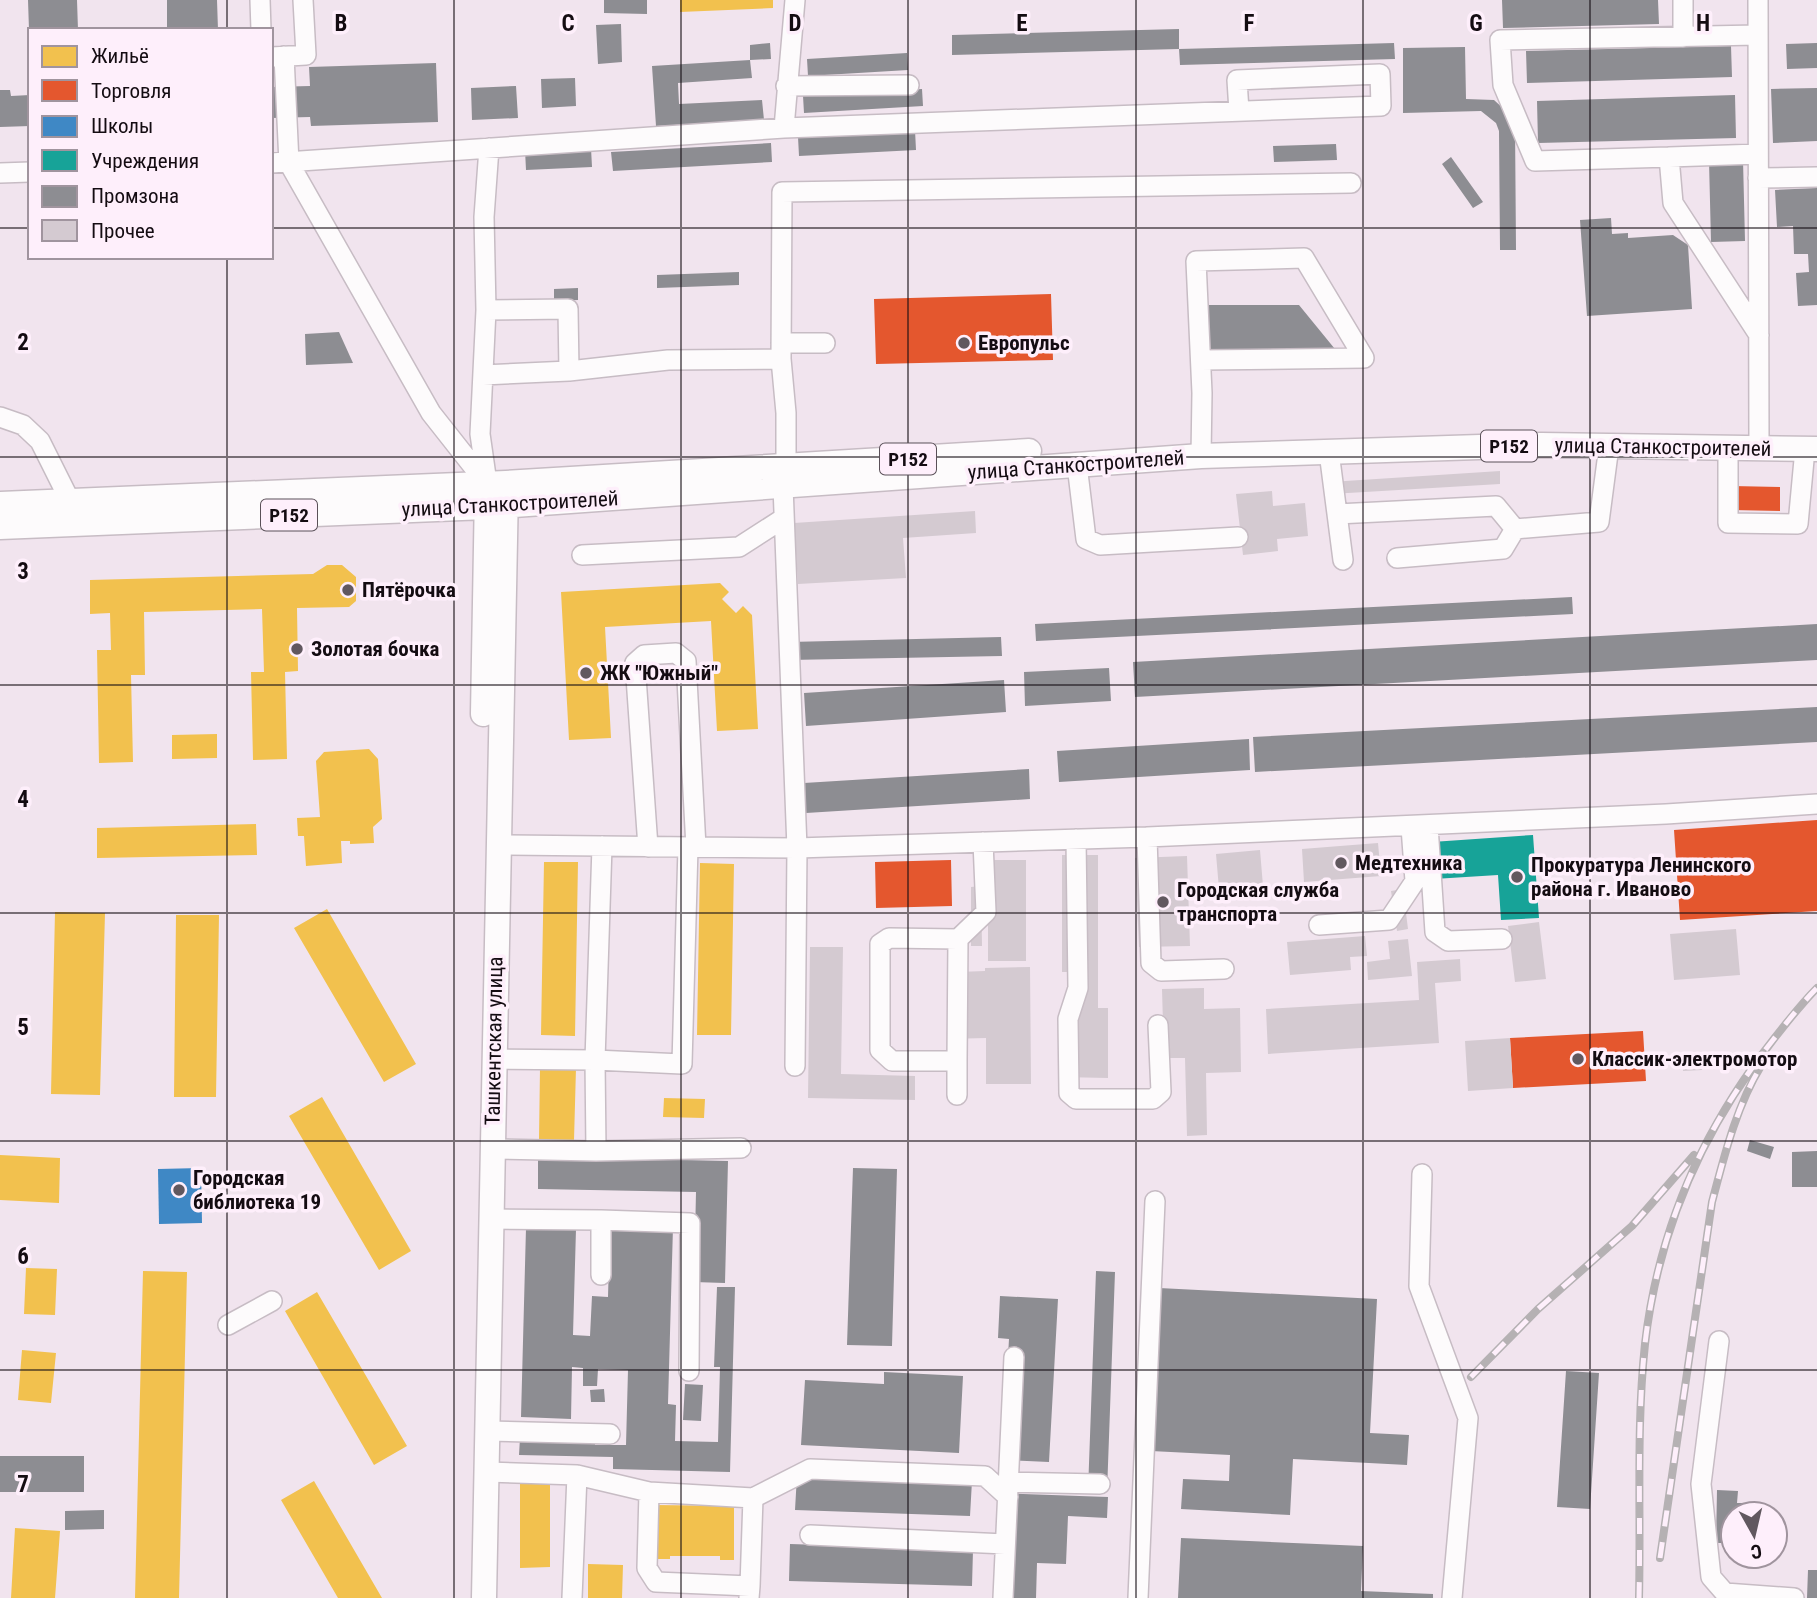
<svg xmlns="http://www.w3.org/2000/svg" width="1817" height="1598" viewBox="0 0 1817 1598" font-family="'Roboto Condensed',sans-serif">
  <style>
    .homes { fill: #f2c14e }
    .shops { fill: #e4572e }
    .schools { fill: #3f88c5 }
    .public { fill: #17a398 }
    .industry { fill: #8d8d92 }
    .building { fill: #d4cad1 }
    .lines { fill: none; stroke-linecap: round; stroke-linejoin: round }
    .minor-casing { stroke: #c7bcc4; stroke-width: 22 }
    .major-casing { stroke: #c7bcc4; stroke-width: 27 }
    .minor { stroke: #fdfbfc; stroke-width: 19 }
    .major { stroke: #fdfbfc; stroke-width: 24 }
    .rail-casing { stroke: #b5b1b3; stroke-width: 8 }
    .rail { stroke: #feeffb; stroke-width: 5; stroke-dasharray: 16; stroke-linecap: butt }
    .grid { fill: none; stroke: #140c12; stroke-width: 2; stroke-opacity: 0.55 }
    .poi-dot { fill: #61585f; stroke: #feeffb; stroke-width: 2.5 }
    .labels { text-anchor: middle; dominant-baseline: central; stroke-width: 7; stroke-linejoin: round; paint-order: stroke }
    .shield { fill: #feeffb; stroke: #5a5058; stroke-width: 2 }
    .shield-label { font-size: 19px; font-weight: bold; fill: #140c12 }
    .poi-label { font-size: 21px; font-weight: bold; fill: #140c12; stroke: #feeffb; text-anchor: start }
    .street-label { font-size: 21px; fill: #140c12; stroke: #feeffb }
    .grid-label { font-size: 23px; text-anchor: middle; font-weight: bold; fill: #140c12; stroke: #feeffb; stroke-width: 7; stroke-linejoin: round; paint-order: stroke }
  </style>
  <rect width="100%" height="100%" fill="#f1e4ee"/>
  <!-- homes -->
  <path class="homes" d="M680,0H773V8L680,12Z
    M327,565H342L356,577V601L349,607L297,608L298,671L285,672L287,759L253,760L251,672H264L262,609L144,612L145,675H131L133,762L99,763L97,650H111L110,613L90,614V580L313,574Z
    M720,583L729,592L722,599L736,613L743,606L752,615L758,729L717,731L711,621L605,627L611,738L569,740L561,592Z
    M217,734V758L172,759V735Z
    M369,749L378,759L382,819L373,827L374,843L350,844V841H341L342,863L306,866L304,836H298L297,818L320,817L316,761L324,752Z
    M256,824L257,855L97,858V828Z
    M544,862H578L575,1036L541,1035Z
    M700,863L734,864L731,1035H697Z
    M327,909L416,1064L384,1082L294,928Z
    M55,912L105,913L100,1095L51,1094Z
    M176,915H219L216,1097H174Z
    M540,1068H576L574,1140H539Z
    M322,1097L411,1251L379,1270L289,1116Z
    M664,1098L705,1099L704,1118L663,1117Z
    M0,1155L60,1158L59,1203L0,1200Z
    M26,1268L57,1269L55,1315L24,1314Z
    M143,1271L187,1272L179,1598H135Z
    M317,1292L407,1446L374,1465L285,1311Z
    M22,1350L56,1353L51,1403L18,1400Z
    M314,1481L382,1598H338L281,1500Z
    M550,1483V1567L520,1568V1484Z
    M655,1505L734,1506V1560H720V1556H670V1559H654Z
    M15,1528L60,1531L55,1598H11Z
    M588,1564L623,1565L622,1598H588Z"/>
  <!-- shops -->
  <path class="shops" d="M1051,294L1053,360L876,364L874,299Z
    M1732,486L1780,487V511L1732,510Z
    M1817,820V911L1680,920L1674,830Z
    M951,860L952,906L876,908L875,862Z
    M1643,1031L1646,1081L1513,1088L1510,1038Z"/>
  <!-- schools -->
  <path class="schools" d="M201,1168L202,1223L159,1224L158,1169Z"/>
  <!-- public -->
  <path class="public" d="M1533,835L1539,918L1501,920L1498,875L1434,879L1432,842Z"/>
  <!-- industry -->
  <path class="industry" d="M28,0H77L78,30H29Z
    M167,0H217L218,30H167Z
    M604,0H647V14L604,13Z
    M1502,0H1658L1659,24L1503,28Z
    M621,24L622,62L598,64L596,25Z
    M1179,29V49L1394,43L1395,59L1180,65L1179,49L952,55V35Z
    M770,43L771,59L750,60V45Z
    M1817,43V68L1787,69L1786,44Z
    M1731,46L1732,77L1527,83L1526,51Z
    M1465,47L1466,99L1494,100L1506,111L1515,124L1516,250H1500L1499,131L1496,123L1481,111L1403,113V48Z
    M907,53L908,70L808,76L807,59Z
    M750,60L752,78L678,83L679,104L762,100L764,120L656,126L652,66Z
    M436,63L438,122L311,126L310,117L271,118V87L310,86L309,67Z
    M575,78L576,106L542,108L541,79Z
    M516,86L518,118L472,120L471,88Z
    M1817,88V141L1773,143L1771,89Z
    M922,89L923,106L804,113L803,96Z
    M0,90H10L11,96L30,95V126L0,127Z
    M1735,95L1736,138L1538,143L1537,101Z
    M915,130L916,150L799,156L798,137Z
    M771,143L772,162L613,171L611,152Z
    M1336,144L1337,160L1274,162L1273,146Z
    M591,148L592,167L526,170L525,150Z
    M1451,157L1483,202L1473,208L1442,164Z
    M1743,160L1745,241L1711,242L1709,161Z
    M1817,188V305L1798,306L1796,273L1809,272L1808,254H1794L1793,226L1777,227L1775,190Z
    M1611,218L1612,234L1628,233V238L1673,235L1688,245L1692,309L1587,316L1580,220Z
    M739,272V285L657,288V275Z
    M578,288V300L554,301V289Z
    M1208,305H1299L1348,365H1208Z
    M339,332L353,363L306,365L305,334Z
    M1572,597L1573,614L1036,641L1035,624Z
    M1817,624V660L1135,697L1133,662Z
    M1001,637L1002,656L789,660V642Z
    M1109,668L1111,701L1025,706L1024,672Z
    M1004,680L1006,712L806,726L804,693Z
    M1817,707V742L1255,772L1253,737Z
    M1249,739L1250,770L1059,782L1057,751Z
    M1029,769L1030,799L806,813L804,783Z
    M1750,1140L1774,1147L1770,1159L1747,1151Z
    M1817,1151V1187H1792V1152Z
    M538,1157L728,1161L725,1283L694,1282L696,1192L538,1189Z
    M853,1168L897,1169L892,1346L847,1345Z
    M610,1226L673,1227L668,1404L676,1405L675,1441L718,1442L720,1367H714L717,1287H735L730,1472L613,1469V1457L519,1455L520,1438L595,1440V1445H626L628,1370L598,1369L597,1386H583V1368L572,1367L571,1419L521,1417L526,1228L576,1229L573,1335L590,1336L592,1296L608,1297Z
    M1096,1271L1115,1272L1107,1492L1088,1491Z
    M1159,1288L1377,1299L1370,1433L1409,1435L1407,1465L1293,1459L1290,1515L1181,1509L1183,1479L1229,1481L1230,1455L1151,1451Z
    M1000,1296L1058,1299L1049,1462L1002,1460L1009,1339L998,1338Z
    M1566,1371L1599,1373L1590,1509L1557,1507Z
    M884,1372L963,1376L959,1453L801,1445L805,1380L884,1384Z
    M685,1384L703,1385L701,1421L683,1420Z
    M604,1389L605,1402H591L590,1390Z
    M0,1456H84V1492H0Z
    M797,1475L972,1481L970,1516L795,1510Z
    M1717,1490L1738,1491L1737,1503H1750L1749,1514H1733V1543H1716Z
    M998,1493L1108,1497L1107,1518L1068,1516L1066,1564L1037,1563L1036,1598H994Z
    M104,1510V1529L65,1530V1511Z
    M1181,1538L1363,1546L1361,1591L1433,1594V1598H1178Z
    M790,1544L973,1550L972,1586L789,1581Z
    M1808,1570H1817V1598H1807Z"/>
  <!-- building -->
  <path class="building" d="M1500,471V484L1331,494L1330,482Z
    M1272,491L1273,506L1305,503L1308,536L1277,539L1278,551L1243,555L1236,494Z
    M975,511L976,533L903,538L906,578L798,584L794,523Z
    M1378,843L1381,876L1304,882L1302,849Z
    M1260,850L1263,886L1219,889L1216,854Z
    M1062,855H1098V1008H1108V1078L1061,1077L1069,1007V972H1062Z
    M1187,856L1190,946L1139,947L1135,858Z
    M988,860H1026V961H988Z
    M981,886L982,946H971V887Z
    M1403,889L1408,929L1397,931L1391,891Z
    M1539,922L1546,979L1515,982L1508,926Z
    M1736,929L1740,975L1674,980L1670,934Z
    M1365,936L1367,956L1350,957L1351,970L1290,975L1287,942Z
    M1408,939L1412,976L1368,980L1367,962L1390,959L1388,941Z
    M810,947H843L841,1074L915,1076V1100L808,1098Z
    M1460,959L1461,981L1435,983L1439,1043L1268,1054L1266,1009L1419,1000L1417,962Z
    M1030,967L1031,1084H986V1038L947,1039V1026H959L958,972L985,971V968Z
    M1204,988V1009L1240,1008L1241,1072L1206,1073L1207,1135L1187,1136L1185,1058H1164L1162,989Z
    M1510,1038L1513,1088L1468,1091L1465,1041Z
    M1701,1053L1702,1070L1683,1071L1682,1054Z"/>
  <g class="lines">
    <defs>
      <path id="minor" d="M260,0L261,30
        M1683,0V37
        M1758,0L1759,449
        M1758,35L1500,40L1503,85L1535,161L1669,157L1673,203L1759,335
        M284,56L289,163L431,413L487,484
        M272,57L306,55L303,0
        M786,86L909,85
        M784,128L795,0
        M1669,157L1758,154
        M271,163L784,128L1381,106L1380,74L1237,80L1239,111
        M0,173L30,172
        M1758,178L1817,177
        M486,310L568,309L569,371
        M781,343H825
        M1201,360L1364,358L1304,258L1196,261L1202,393L1201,456
        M483,375L569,371L668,360L781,359
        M0,417L23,425L40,441L70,501
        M1728,448V523L1798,524L1805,449
        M1329,452L1343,560
        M1077,465L1086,539L1100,545L1238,537
        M786,467V413L781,359L782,192L1351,183
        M487,483L480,434L486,310L484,217L489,148
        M783,486L797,848L795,1066
        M1337,514L1496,506L1515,529L1599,522L1609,446
        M582,555L739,547L784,518
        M1397,558L1503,549L1515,529
        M1428,826L1435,932L1448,941L1502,939
        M1147,837L1151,963L1161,971L1224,969
        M1076,839L1078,988L1068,1019L1069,1093L1076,1099H1153L1161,1092L1158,1025
        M498,845L797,848L1147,837L1666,814L1817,804
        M648,847L635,663L644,655L676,653L686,661L696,847
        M1319,925L1389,920L1415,881L1411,827
        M958,939L957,1061H892L880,1050V944L889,938L958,939L986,912L983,842
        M494,1059L595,1060L682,1064L688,847
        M957,1095V1061
        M492,1149L596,1151L595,1060L602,846
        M596,1151L741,1148
        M1422,1174L1419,1286L1468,1418L1452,1598
        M491,1219L601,1220V1275
        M601,1220L690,1223L689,1371
        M228,1325L272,1301
        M1719,1341L1701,1484L1711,1577L1725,1593L1794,1598
        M487,1431L610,1434
        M487,1472L577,1475L572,1598
        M577,1475L649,1492L753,1498L810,1469L985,1476L1008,1497
        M1009,1482L1100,1484
        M649,1492L647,1568L656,1582L750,1586L749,1598
        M810,1535L1005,1544
        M750,1586L753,1498
        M1003,1598L1014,1357
        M1138,1598L1155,1201"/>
      <path id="major" d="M0,504L506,483L1029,451
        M0,527L486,507L1201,456L1541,445L1817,449
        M483,714L487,491
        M484,1598L506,489"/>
    </defs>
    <!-- minor casing -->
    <use href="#minor" class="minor-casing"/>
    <!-- major casing -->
    <use href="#major" class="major-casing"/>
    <!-- minor -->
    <use href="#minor" class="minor"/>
    <!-- major -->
    <use href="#major" class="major"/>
    <defs>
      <path id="rail" d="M1471,1377L1538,1309L1632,1226L1694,1155
        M1660,1558L1712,1202C1724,1157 1736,1107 1761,1066
        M1639,1598C1641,1514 1636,1427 1645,1344C1658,1230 1702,1130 1773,1040C1787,1022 1801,1004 1817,988"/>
    </defs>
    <!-- rail casing -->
    <use href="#rail" class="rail-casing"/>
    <!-- rail -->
    <use href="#rail" class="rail"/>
  </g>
  <!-- grid -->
  <path class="grid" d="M227,0V30M454,0V1598M681,0V1598M908,0V1598M1136,0V1598M1363,0V1598M1590,0V1598M0,228H30M271,228H1817M227,257V1598M0,457H1817M0,685H1817M0,913H1817M0,1141H1817M0,1370H1817"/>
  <!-- markers -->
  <g class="poi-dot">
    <circle cx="964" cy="343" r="7"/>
    <circle cx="348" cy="590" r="7"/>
    <circle cx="297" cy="649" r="7"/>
    <circle cx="586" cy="673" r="7"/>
    <circle cx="1341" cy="863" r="7"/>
    <circle cx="1517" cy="877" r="7"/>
    <circle cx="1163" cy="902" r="7"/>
    <circle cx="1578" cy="1059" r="7"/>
    <circle cx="179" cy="1190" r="7"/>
  </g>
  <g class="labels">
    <!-- shield labels -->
    <g class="shield">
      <rect x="1481" y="430.5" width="56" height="31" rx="5"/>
      <rect x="880" y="443.5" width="56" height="31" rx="5"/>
      <rect x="261" y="499.5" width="56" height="31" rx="5"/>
    </g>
    <g class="shield-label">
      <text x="1509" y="446">Р152</text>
      <text x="908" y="459">Р152</text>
      <text x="289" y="515">Р152</text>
    </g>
    <!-- poi labels -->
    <g class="poi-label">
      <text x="978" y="343">Европульс</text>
      <text x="362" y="590">Пятёрочка</text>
      <text x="311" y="649">Золотая бочка</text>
      <text x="600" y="673">ЖК "Южный"</text>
      <text x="1355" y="863">Медтехника</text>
      <text x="1531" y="865">Прокуратура Ленинского<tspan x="1531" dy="24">района г. Иваново</tspan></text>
      <text x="1177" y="890">Городская служба<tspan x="1177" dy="24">транспорта</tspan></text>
      <text x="1592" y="1059">Классик-электромотор</text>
      <text x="193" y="1178">Городская<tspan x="193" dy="24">библиотека 19</tspan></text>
    </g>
    <!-- street labels -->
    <g class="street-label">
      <text transform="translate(1663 447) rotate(1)">улица Станкостроителей</text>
      <text transform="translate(1076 465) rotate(-4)">улица Станкостроителей</text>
      <text transform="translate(510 504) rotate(-3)">улица Станкостроителей</text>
      <text transform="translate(494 1041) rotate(-89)">Ташкентская улица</text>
    </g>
  </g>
  <g class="grid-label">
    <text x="341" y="31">B</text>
    <text x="568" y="31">C</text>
    <text x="795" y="31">D</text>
    <text x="1022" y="31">E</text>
    <text x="1249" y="31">F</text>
    <text x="1476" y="31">G</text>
    <text x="1703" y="31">H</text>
    <text x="23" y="350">2</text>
    <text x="23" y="579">3</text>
    <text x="23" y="807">4</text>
    <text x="23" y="1035">5</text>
    <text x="23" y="1264">6</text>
    <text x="23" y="1492">7</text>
  </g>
  <!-- legend -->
  <rect x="28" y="28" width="245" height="231" fill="#feeffb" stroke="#a0949e" stroke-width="2"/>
  <rect x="42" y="46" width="35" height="21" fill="#f2c14e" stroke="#a0949e" stroke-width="2"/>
  <text x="91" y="63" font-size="21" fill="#140c12">Жильё</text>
  <rect x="42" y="80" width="35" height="21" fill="#e4572e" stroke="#a0949e" stroke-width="2"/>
  <text x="91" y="98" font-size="21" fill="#140c12">Торговля</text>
  <rect x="42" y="116" width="35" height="21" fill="#3f88c5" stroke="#a0949e" stroke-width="2"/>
  <text x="91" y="133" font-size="21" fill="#140c12">Школы</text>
  <rect x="42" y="150" width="35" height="21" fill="#17a398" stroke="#a0949e" stroke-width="2"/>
  <text x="91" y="168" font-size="21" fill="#140c12">Учреждения</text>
  <rect x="42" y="186" width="35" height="21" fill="#8d8d92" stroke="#a0949e" stroke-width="2"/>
  <text x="91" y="203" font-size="21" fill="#140c12">Промзона</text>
  <rect x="42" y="220" width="35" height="21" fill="#d4cad1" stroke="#a0949e" stroke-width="2"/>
  <text x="91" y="238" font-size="21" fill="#140c12">Прочее</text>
  <!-- north arrow -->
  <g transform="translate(1754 1535) rotate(172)"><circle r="33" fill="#feeffb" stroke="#a0949e" stroke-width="2"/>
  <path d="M0-5L12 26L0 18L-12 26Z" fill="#61585f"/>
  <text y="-10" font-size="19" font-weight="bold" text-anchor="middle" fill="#140c12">С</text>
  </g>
</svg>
